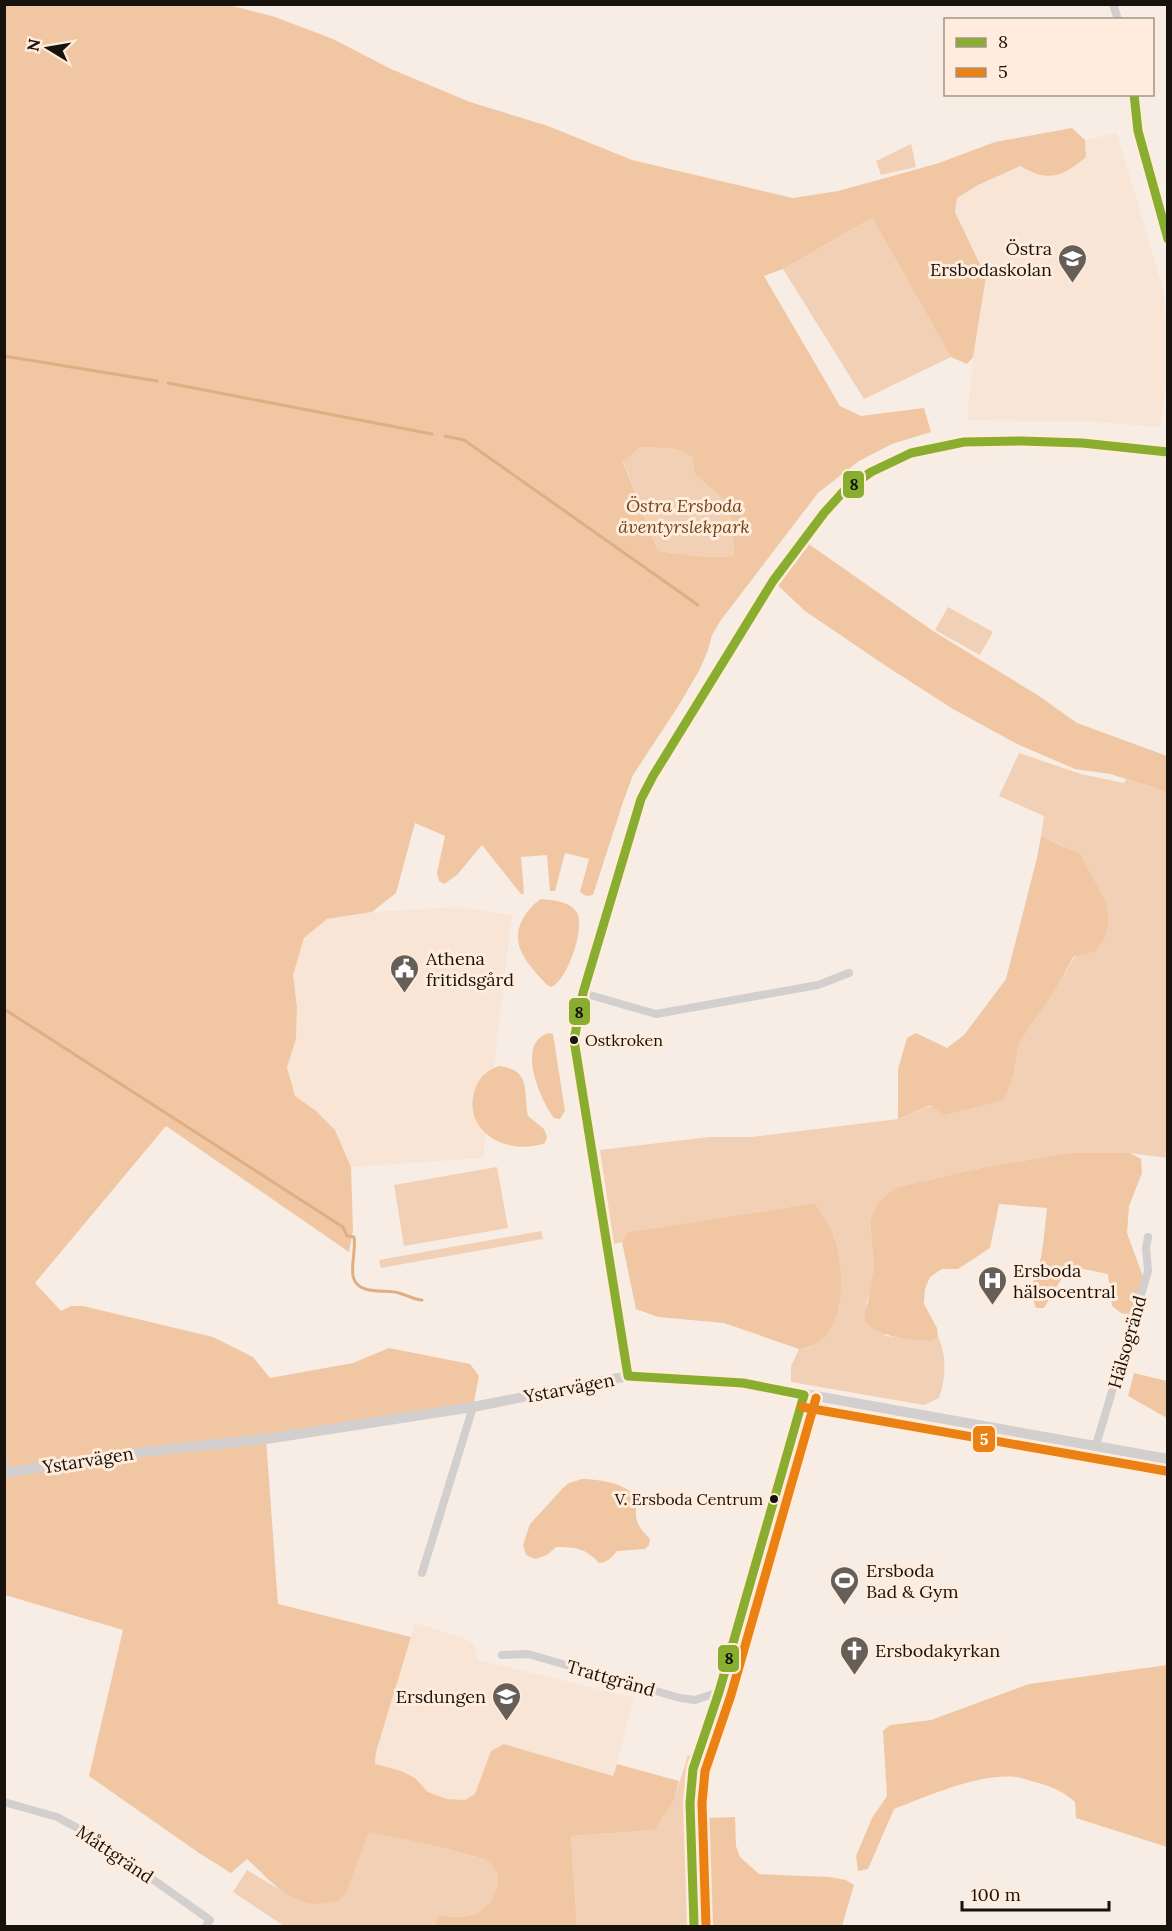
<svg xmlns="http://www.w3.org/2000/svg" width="1172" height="1931" viewBox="0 0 1172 1931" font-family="Lora,serif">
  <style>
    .built { fill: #f8e5d6 }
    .green { fill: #f2d0b5 }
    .forest { fill: #f1c7a3; fill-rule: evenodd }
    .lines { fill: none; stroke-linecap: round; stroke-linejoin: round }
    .stream { stroke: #dfae83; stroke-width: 3 }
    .minor { stroke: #d2cfce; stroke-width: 8 }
    .tertiary { stroke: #d2cfce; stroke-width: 10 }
    .bus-1-casing { stroke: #ffecdc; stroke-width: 14 }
    .bus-2-casing { stroke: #ffecdc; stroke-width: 14 }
    .bus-1 { stroke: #89ae2f; stroke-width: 9 }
    .bus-2 { stroke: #eb8112; stroke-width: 9 }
    .bus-dot { fill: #18120c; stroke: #ffecdc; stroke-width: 2 }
    .labels { text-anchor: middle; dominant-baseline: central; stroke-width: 6; stroke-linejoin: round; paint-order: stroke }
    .bus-label { font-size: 16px; fill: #18120c; stroke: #ffecdc; text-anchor: start }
    .poi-label { font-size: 18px; fill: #18120c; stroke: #ffecdc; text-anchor: start }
    .park-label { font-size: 18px; font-style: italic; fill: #72451a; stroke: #ffecdc }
    .street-label { font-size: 18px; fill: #18120c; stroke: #ffecdc }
    .line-badge { stroke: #ffecdc; stroke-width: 2 }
    .badge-label { font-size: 16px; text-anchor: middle; font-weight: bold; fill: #fff }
    .pale-badge-label { font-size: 16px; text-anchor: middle; font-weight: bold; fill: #111 }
  </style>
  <rect width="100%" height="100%" fill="#f7ede4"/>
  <!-- built -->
  <path class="built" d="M1117,133L1164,292L1168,361L1163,411L1159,427L1099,422L967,420L973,357L986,277L955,212L957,198L978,185L1020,165L1035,174L1086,157L1085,140Z
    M457,907L512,915L483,1158L351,1167L335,1130L316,1111L295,1096L287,1067L296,1039L297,1007L293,975L304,938L327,919L372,912Z
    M415,1623L464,1638L473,1643L479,1660L634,1698L613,1776L504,1744L491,1751L475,1794L465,1800L447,1799L428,1792L415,1778L375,1765L376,1752Z"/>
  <!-- green -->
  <path class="green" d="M911,144L916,167L881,175L876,161Z
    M872,218L951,357L864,399L783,269Z
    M640,447L676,449L693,458L730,504L734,556L707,557L658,551L623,461Z
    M948,607L993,632L980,655L935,630Z
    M1019,753L1081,774L1124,783L1126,779L1156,788L1167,793V1158L1130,1153H1068L975,1169L894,1188L877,1204L870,1220L874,1270L872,1287L866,1304L886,1336L932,1341L938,1337C947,1355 946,1379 939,1398L924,1405L791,1382V1366L799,1349L810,1347L835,1239L815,1203L628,1232L622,1242L614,1244L600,1150L709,1137H752L898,1119L1014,1072L1019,1043L1056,989L1075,956L1064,846L1041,836L1044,816L999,796Z
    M497,1167L508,1228L404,1246L394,1185Z
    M541,1231L543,1239L381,1268L379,1260Z
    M688,1755L709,1767L705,1818L708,1926H577L571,1836L655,1830L674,1800Z
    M369,1831C402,1839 435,1845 468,1855C474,1857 484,1858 490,1862C509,1878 493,1907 474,1914C463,1918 450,1917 438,1915L435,1926H284L233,1892L247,1870L299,1901L347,1891Z"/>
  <!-- forest -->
  <path class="forest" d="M225,4L275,17L333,39L391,69L470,102L548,126L632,160L793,198L838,191L889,177L939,163L995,142L1072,128L1085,140L1086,157C1061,178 1048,182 1020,166L978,185L957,198L955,212L986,277L973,357L967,364L951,357L872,218L783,269L764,276L840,406L861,416L924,408L931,432L892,444L859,461L818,493L721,620L712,635L708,650L700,669L679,705L633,775L623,802L593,895L586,896L580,892L589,859L565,853L555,891H550L547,855L521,857L524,894H521L482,845L457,875L444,884L439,881L437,873L445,836L415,823L396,893L372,912L327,919L304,938L293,975L297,1007L296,1039L287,1067L295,1096L316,1111L335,1130L351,1167L353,1230L349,1252L166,1126L35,1283L61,1311L71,1306H83L213,1337L253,1357L270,1378L353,1363L389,1348L470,1364L479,1376L473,1407L266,1439L278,1604L411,1637L376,1752L375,1764L401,1771L415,1778L428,1792L447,1799L465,1800L475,1794L491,1751L504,1744L613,1776L617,1764L679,1781L674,1800L655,1830L571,1836L577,1926H435L438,1915C450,1917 462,1918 474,1914C493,1907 508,1878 490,1863C485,1858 475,1857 468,1855C436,1845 402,1839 369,1832L347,1891L338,1901C330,1902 322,1904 314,1904C285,1901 267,1877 247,1859L231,1873L199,1853L89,1776L123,1630L5,1595L4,5ZM640,447L676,449L693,458L695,474L730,504L734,556L707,557L658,551L623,462Z
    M803,540L933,631L1039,696L1077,723L1167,756V793L1156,788L1110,774L1075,769L1017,744L953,709L883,664L805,611L773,581Z
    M1041,836L1080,854L1106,902L1109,922L1104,940L1094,952L1074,956L1056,989L1019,1043L1014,1072L1004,1100L943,1115L931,1105L898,1119V1069L907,1038L916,1033L947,1048L964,1035L1006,979L1037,858Z
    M541,899C553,900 568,901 576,911C587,925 567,982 551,987L546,984C538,975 527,964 522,953C511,933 524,910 541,899Z
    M549,1033L553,1034L565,1111L560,1119L554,1118C540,1100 515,1042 549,1033Z
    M499,1066C532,1070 523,1091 528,1116L544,1129L547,1137L545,1143C508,1157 459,1131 476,1087C480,1076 488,1070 499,1066Z
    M1068,1153H1130L1141,1159L1142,1173L1129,1206L1127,1233L1145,1282L1135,1315L1121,1313L1112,1306L1108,1274L1069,1266L1044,1308H1036C1027,1285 1036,1278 1041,1257C1044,1241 1045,1224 1047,1208L999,1204L990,1248L958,1269H942L930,1277L925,1289L924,1304L937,1328L938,1337L932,1341C907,1339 883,1339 864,1321L874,1270L870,1220L877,1204L894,1188L975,1169Z
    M815,1203C822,1214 831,1227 835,1240C845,1275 848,1343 799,1349L724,1323L658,1317L636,1309L622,1242L628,1232Z
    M1134,1373L1167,1381V1418L1128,1396Z
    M582,1479C596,1479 632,1483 637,1501C637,1503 636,1508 636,1510C635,1523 641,1530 650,1539L649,1545L645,1549L617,1551C612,1557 607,1563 599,1563C586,1548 575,1547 556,1547L547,1555L535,1559L526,1555L523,1545L530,1524L563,1488L569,1483Z
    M1167,1665V1847L1076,1818L1075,1802C1064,1792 1053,1787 1038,1783C1031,1781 1023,1778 1016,1777C979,1773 928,1796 894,1809L868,1869L858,1871L856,1856L872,1818L887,1796L883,1731L890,1725L931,1720L1029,1684Z
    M735,1817L736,1846L740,1857L759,1874L829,1877L846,1880L854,1885L842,1926H708L705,1818Z"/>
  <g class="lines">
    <!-- stream -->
    <path class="stream" d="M4,356L157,381
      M168,383L432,434
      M445,436L464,440L698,605
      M4,1009L343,1227L347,1236L354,1237C356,1250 351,1263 353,1276C357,1296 385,1289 399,1293C407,1295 414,1300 422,1300"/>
    <!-- minor -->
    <path class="minor" d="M1113,4L1118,20
      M1134,94L1138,131L1168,241
      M583,993L656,1014L818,985L849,973
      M628,1376L574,1040L576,1023L583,993L641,799L653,776L773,581L824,513L843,492L871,472L911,453L964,442L1021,441L1082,443L1168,452
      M1096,1445L1148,1271L1146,1248L1148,1237
      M4,1461L6,1473
      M422,1573L473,1407
      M502,1655L528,1654L680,1698L695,1700L719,1692
      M4,1802L57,1817L89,1834L210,1920L206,1926
      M694,1926L690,1803L693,1769L719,1692L804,1395"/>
    <!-- tertiary -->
    <path class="tertiary" d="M4,1473L143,1452L266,1439L473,1407L628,1376L743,1383L1168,1459"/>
    <defs>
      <path id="bus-1" d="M1134,94L1138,131L1168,239
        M628,1376L574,1040L583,993L641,799L653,776L773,581L824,513L843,492L871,472L911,453L964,442L1021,441L1082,443L1168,452
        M628,1376L743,1383L804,1395
        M694,1926L690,1803L693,1769L719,1692L804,1395"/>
      <path id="bus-2" d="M802,1407L1166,1471
        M706,1926L702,1803L705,1771L731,1695L816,1398"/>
    </defs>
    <!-- bus-1 casing -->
    <use href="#bus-1" class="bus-1-casing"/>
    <!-- bus-2 casing -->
    <use href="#bus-2" class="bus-2-casing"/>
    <!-- bus-1 -->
    <use href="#bus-1" class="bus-1"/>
    <!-- bus-2 -->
    <use href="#bus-2" class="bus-2"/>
  </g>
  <!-- icons -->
  <defs>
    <symbol id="school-pin" viewBox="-11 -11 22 30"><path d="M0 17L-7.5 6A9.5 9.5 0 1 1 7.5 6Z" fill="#665f58" stroke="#ffecdc"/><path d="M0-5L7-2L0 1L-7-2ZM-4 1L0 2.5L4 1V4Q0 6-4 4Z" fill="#fff"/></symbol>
    <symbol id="civic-pin" viewBox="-11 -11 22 30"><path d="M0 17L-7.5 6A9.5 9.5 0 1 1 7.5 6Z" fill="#665f58" stroke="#ffecdc"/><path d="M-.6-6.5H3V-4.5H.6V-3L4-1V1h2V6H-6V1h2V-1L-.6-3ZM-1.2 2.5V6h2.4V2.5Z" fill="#fff"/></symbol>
    <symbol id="hospital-pin" viewBox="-11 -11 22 30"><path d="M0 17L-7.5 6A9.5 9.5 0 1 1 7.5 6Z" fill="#665f58" stroke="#ffecdc"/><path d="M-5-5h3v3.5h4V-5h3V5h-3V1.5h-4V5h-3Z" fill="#fff"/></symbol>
    <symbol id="stadium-pin" viewBox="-11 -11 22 30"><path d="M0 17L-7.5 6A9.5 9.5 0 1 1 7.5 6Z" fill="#665f58" stroke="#ffecdc"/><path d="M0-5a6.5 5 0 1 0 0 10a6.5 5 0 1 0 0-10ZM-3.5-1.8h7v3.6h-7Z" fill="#fff"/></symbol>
    <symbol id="church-pin" viewBox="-11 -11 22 30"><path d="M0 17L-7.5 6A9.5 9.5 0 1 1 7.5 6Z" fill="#665f58" stroke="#ffecdc"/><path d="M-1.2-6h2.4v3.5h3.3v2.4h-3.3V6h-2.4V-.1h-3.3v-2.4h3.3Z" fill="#fff"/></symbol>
  </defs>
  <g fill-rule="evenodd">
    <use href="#school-pin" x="1056" y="242" width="33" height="45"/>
    <use href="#civic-pin" x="388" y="952" width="33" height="45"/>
    <use href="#hospital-pin" x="976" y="1264" width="33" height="45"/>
    <use href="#stadium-pin" x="828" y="1564" width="33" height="45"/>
    <use href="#church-pin" x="838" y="1634" width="33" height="45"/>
    <use href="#school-pin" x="490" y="1680" width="33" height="45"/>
  </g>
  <!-- markers -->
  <g class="bus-dot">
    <circle cx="574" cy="1040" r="5"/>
    <circle cx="774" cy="1499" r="5"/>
  </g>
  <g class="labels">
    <!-- bus labels -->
    <g class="bus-label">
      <text x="585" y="1040">Ostkroken</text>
      <text x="763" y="1499" text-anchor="end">V. Ersboda Centrum</text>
    </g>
    <!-- poi labels -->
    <g class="poi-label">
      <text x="1052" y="248" text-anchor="end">Östra<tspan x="1052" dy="21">Ersbodaskolan</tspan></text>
      <text x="426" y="958">Athena<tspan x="426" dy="21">fritidsgård</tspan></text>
      <text x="1013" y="1270">Ersboda<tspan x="1013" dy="21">hälsocentral</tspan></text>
      <text x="866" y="1570">Ersboda<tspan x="866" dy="21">Bad &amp; Gym</tspan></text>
      <text x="875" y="1650">Ersbodakyrkan</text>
      <text x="486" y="1696" text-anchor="end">Ersdungen</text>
    </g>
    <!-- park labels -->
    <g class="park-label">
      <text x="684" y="505">Östra Ersboda<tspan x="684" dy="21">äventyrslekpark</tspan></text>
    </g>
    <!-- street labels -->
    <g class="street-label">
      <text transform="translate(1127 1342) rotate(-74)">Hälsogränd</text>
      <text transform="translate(569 1388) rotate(-11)">Ystarvägen</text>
      <text transform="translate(88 1460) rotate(-9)">Ystarvägen</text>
      <text transform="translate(611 1678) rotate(16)">Trattgränd</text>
      <text transform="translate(115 1854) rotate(34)">Måttgränd</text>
    </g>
  </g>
  <g class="line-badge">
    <rect x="842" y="470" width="23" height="29" rx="6" fill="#89ae2f"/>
    <rect x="568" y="997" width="23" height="29" rx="6" fill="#89ae2f"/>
    <rect x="972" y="1425" width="24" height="28" rx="6" fill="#eb8112"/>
    <rect x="717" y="1644" width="23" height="29" rx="6" fill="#89ae2f"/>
  </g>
  <g class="badge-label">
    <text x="984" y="1445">5</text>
  </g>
  <g class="pale-badge-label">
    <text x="854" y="490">8</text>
    <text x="579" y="1018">8</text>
    <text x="729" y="1664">8</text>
  </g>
  <!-- border -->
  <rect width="1172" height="1931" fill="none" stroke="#18120c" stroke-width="12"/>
  <!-- legend -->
  <rect x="944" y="18" width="210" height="78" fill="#ffecdc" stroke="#a39589" stroke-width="1.5"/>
  <rect x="956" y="38" width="30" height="9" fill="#89ae2f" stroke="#a39589" stroke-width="1.5"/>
  <text x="998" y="48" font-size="18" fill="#18120c">8</text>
  <rect x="956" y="68" width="30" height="9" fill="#eb8112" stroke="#a39589" stroke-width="1.5"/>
  <text x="998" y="78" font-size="18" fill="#18120c">5</text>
  <!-- north arrow -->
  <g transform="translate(48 48) rotate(281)" stroke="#ffecdc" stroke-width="4.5" paint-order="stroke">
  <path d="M0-4.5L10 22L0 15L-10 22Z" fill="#18120c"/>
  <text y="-9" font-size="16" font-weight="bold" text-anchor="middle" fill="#18120c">N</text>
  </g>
  <!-- scale -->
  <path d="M962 1901v9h147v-9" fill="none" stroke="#18120c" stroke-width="3"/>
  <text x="971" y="1901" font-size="18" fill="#18120c" stroke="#ffecdc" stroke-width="4.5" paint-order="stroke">100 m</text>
</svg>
